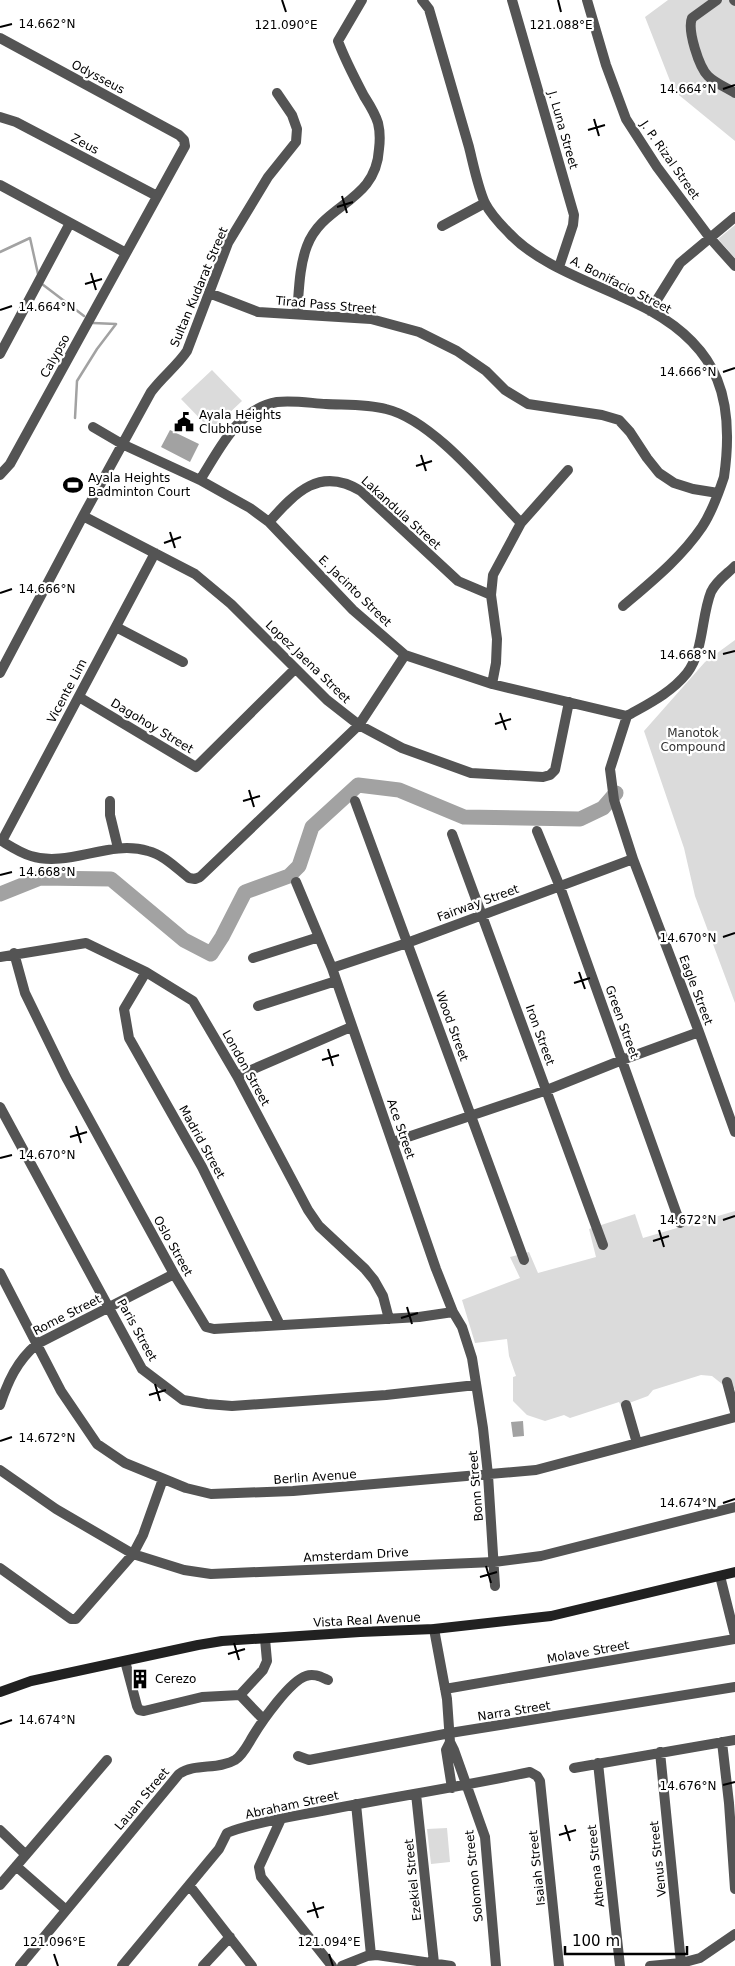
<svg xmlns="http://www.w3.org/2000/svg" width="735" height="1966" viewBox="0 0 735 1966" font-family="'DejaVu Sans',sans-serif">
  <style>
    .green { fill: #dbdbdb }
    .water { fill: #a2a2a2 }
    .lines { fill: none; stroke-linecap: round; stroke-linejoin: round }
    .stream { stroke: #a2a2a2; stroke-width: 2.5 }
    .river { stroke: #a2a2a2; stroke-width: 15 }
    .street { stroke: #545454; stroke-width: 10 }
    .secondary { stroke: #212121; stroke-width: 10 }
    .ticks { fill: none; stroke: #000; stroke-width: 2 }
    .labels { text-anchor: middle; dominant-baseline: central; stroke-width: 4.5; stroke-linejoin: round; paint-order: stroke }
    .street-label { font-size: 12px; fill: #000; stroke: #fff }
    .poi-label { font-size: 12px; fill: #000; stroke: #fff; text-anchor: start }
    .park-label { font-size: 12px; fill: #323232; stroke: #fff }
    .ticks-label { font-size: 12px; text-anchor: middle; fill: #000; stroke: #fff; stroke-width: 4.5; stroke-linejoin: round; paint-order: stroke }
  </style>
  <rect width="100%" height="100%" fill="#fff"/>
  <!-- green -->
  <path class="green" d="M668,0H735V141L674,91L645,17Z
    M735,225V258L718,239Z
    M212,370L242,401L211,430L181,399Z
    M735,640V1003L695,896L684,848L644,731L705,662Z
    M735,1211V1389L722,1384L712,1376L701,1375L653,1390L648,1396L621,1406L619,1402L570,1418L564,1415L545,1421L527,1415L513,1401V1377L516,1376L509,1356L507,1339L475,1343L462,1300L520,1278L510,1257L529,1252L538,1273L596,1257L589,1229L635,1214L643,1238Z
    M447,1828L450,1862L431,1864L427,1829Z"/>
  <!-- water -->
  <path class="water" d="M170,430L199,444L190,462L161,447Z
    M523,1421L524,1436L513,1437L511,1422Z"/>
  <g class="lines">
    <!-- stream -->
    <path class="stream" d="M0,252L30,238L38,274
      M42,284L84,316
      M75,418L77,381L97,349L116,324L93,323"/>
    <!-- river -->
    <path class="river" d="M0,894L40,878L111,879L184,940L211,954L222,937L245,892L289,876L299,866L312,827L358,785L399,790L464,817L580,819L603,808L616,793"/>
    <!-- street -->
    <path class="street" d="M422,0L429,9C442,55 456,101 469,147C473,163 478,188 485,203C490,213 501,225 509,233C542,269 607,287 651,311C719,349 735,400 724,477C718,495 712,512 702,527C681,558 651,582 623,606
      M512,0L574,215L573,225L559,267
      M587,0L606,65L626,119L657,167L710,238L735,266
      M717,0L692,18C687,30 699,67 708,76C715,83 727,88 735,93
      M734,0L735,1
      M0,38L179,135L184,140L185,146L10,464L0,475
      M0,117L16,122L157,196
      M0,185L126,253
      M442,226L485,203
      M209,293L258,312L371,319L419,332L457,351L486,371L505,390L528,404L602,415L619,420L630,432L647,458L659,473L674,483L693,489L718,493
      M650,311L680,263L735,217
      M297,314C299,292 299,267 307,246C323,203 376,203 379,149C380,141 380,131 378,123C375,113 369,104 364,96C354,77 345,60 338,41L362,0
      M0,354L70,223
      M93,427L122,444L200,480L250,508L269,522L353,610L405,655L492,684L627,716
      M200,480C220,449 237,409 277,402C292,400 310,403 326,404C346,405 367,404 386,409C433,420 487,488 521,523
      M83,516L195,574L231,604L327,700L359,725L402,748L471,773L543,777L550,775L555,770L569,702
      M269,522C296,492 320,466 361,491L458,581L491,595
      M735,566C727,574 716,581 711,592C701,617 704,651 687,673C671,693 648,704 627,716L610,769L614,800L633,859L699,1032L735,1132
      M116,627L183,662
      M0,673L83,516L151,392C162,377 177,366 187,351L228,243L268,177L296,142L297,129L292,115L277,93
      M492,684L496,663L497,639L491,595L493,575L521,523L568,470
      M79,697L196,767L295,669
      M110,801V815L118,848
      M355,801L524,1260
      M537,831L560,887L680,1223
      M452,834L603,1245
      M0,840C10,846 20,853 31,856C69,868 109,839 148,851C164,855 176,868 189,878L195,879L200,877L359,725L405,655
      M2,841L155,553
      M296,882L332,968L436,1269L453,1312L462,1327L472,1358L483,1428L488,1475L495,1586
      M14,953L25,993L66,1077L174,1274L206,1327L214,1329L419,1317L453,1312
      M0,957L86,943L146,972L193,1001L237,1076L308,1210L319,1226L365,1269L374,1280L383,1296L389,1319
      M253,958L319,937
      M332,968L407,943L633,859
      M146,972L124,1009L129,1038L202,1167L280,1325
      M258,1006L336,981
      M237,1076L351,1027
      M0,1107L142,1369L183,1400L207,1404L232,1406L386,1395L476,1385
      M393,1142L547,1090L622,1060L699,1032
      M0,1273L61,1391L97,1444L125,1463L186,1488L211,1494L293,1491L536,1470L735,1417
      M727,1382L735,1412
      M0,1405C8,1381 17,1361 37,1344L174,1274
      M626,1405L637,1443
      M0,1470L56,1509L133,1554L184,1570L211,1574L494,1562L541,1556L735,1507
      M0,1568L71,1619H76L133,1554L143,1535L163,1479
      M720,1576L735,1636
      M434,1629L447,1699L450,1742L446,1750L452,1788
      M125,1661L137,1706L139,1710L144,1711L202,1697L240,1695L263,1670L267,1661L265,1639
      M445,1689L735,1639
      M240,1695L263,1719
      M450,1742L454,1750L485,1837L496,1966
      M722,1742L729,1803L735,1889
      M660,1752L681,1963
      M298,1756L309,1760L450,1733L735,1687
      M598,1763L620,1966
      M574,1768L735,1740
      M416,1794L434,1963
      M356,1804L371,1955
      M281,1819L259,1867L261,1877L332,1966
      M0,1830L25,1854
      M16,1866L65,1909
      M0,1885L107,1760
      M189,1885L252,1966
      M20,1966L179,1774C195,1763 218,1770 235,1760C243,1755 248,1744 253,1736C262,1721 290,1681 306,1676C314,1673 321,1677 328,1680
      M122,1966L219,1849L227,1833C251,1823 290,1817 316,1812C387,1798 459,1787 530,1772L537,1776L540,1781L559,1966
      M203,1966L230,1937
      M342,1966L367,1956L377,1955L451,1966
      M650,1966L681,1963L700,1958L735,1934"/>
    <!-- secondary -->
    <path class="secondary" d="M0,1692L31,1681L198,1645L222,1641L360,1632L434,1629L551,1616L735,1572"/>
  </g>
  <!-- ticks -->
  <path class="ticks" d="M282,0L286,12M558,0L561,12M0,27L12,24M723,89L735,85M594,119L599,136M588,130L605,125M342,196L347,213M337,207L353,202M91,273L96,290M85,284L102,279M0,310L12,306M723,372L735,368M421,455L426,471M416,466L432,461M170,532L175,548M164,543L181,537M0,593L12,589M723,654L735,651M500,713L506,730M495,724L511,719M249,790L254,807M243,801L260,796M0,875L12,872M723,937L735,933M579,972L585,989M574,983L590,978M328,1049L333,1066M322,1060L339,1055M76,1126L81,1143M70,1137L87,1132M0,1158L12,1155M723,1220L735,1216M659,1230L664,1247M653,1241L669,1236M407,1307L412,1324M401,1318L418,1313M155,1384L160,1401M149,1395L166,1390M0,1441L12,1437M723,1503L735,1499M486,1566L491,1583M480,1577L497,1572M234,1643L239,1660M228,1654L245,1649M0,1724L12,1720M723,1785L735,1782M565,1825L570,1841M559,1835L576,1830M313,1902L318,1918M307,1912L324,1907M54,1954L58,1966M329,1954L333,1966"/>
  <!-- icons -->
  <defs>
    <symbol id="civic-bare" viewBox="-9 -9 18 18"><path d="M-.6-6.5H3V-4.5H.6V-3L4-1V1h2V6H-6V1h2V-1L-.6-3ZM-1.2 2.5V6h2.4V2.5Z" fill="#000" stroke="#fff" stroke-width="2.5" paint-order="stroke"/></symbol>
    <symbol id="stadium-bare" viewBox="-9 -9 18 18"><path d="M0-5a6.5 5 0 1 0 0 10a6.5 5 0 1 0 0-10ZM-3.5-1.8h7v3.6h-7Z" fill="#000" stroke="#fff" stroke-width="2.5" paint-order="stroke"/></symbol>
    <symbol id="building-bare" viewBox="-9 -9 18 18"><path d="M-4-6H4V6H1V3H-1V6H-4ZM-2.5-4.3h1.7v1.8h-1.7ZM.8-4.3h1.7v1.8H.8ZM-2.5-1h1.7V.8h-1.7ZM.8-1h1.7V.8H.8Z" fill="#000" stroke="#fff" stroke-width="2.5" paint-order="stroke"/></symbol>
  </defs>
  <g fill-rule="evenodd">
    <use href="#civic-bare" x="170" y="408" width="28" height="28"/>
    <use href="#stadium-bare" x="59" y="471" width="28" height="28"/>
    <use href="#building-bare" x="126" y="1665" width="28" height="28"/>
  </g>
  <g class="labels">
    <!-- street labels -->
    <g class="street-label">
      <text transform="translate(98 77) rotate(28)">Odysseus</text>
      <text transform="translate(563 130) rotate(74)">J. Luna Street</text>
      <text transform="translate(85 144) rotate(28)">Zeus</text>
      <text transform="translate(670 160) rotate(55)">J. P. Rizal Street</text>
      <text transform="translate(621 285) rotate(27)">A. Bonifacio Street</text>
      <text transform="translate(199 287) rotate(-67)">Sultan Kudarat Street</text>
      <text transform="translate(326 305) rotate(5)">Tirad Pass Street</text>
      <text transform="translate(55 356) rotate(-61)">Calypso</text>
      <text transform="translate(401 513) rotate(42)">Lakandula Street</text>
      <text transform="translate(355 591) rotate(44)">E. Jacinto Street</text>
      <text transform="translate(308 662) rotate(44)">Lopez Jaena Street</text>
      <text transform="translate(67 691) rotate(-62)">Vicente Lim</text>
      <text transform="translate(152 726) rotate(31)">Dagohoy Street</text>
      <text transform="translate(478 903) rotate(-20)">Fairway Street</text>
      <text transform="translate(696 990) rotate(69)">Eagle Street</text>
      <text transform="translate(622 1022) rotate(70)">Green Street</text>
      <text transform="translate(452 1026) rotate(70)">Wood Street</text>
      <text transform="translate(540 1035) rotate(70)">Iron Street</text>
      <text transform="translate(246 1068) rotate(61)">London Street</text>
      <text transform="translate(401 1129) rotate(71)">Ace Street</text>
      <text transform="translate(202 1142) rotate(61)">Madrid Street</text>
      <text transform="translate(173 1246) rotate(61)">Oslo Street</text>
      <text transform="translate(67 1315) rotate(-27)">Rome Street</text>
      <text transform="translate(137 1330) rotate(61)">Paris Street</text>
      <text transform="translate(315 1477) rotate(-4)">Berlin Avenue</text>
      <text transform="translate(476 1486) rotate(-95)">Bonn Street</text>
      <text transform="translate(356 1555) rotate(-3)">Amsterdam Drive</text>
      <text transform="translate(367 1620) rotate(-3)">Vista Real Avenue</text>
      <text transform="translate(588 1652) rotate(-10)">Molave Street</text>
      <text transform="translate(514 1711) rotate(-9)">Narra Street</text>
      <text transform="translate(142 1799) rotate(-50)">Lauan Street</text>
      <text transform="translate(292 1805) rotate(-12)">Abraham Street</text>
      <text transform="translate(658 1859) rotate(-96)">Venus Street</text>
      <text transform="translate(596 1866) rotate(-96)">Athena Street</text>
      <text transform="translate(537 1868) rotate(-96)">Isaiah Street</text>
      <text transform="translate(474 1876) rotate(-96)">Solomon Street</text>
      <text transform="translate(413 1880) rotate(-96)">Ezekiel Street</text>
    </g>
    <!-- poi labels -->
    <g class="poi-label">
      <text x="199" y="415">Ayala Heights<tspan x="199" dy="14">Clubhouse</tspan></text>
      <text x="88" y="478">Ayala Heights<tspan x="88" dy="14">Badminton Court</tspan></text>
      <text x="155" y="1679">Cerezo</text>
    </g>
    <!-- park labels -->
    <g class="park-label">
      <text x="693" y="733">Manotok<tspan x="693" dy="14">Compound</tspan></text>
    </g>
  </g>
  <g class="ticks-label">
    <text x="47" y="28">14.662°N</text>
    <text x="286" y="29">121.090°E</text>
    <text x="561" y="29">121.088°E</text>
    <text x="688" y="93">14.664°N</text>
    <text x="47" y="311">14.664°N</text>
    <text x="688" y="376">14.666°N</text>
    <text x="47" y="593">14.666°N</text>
    <text x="688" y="659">14.668°N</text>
    <text x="47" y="876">14.668°N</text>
    <text x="688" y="942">14.670°N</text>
    <text x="47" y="1159">14.670°N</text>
    <text x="688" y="1224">14.672°N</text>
    <text x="47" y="1442">14.672°N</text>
    <text x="688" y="1507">14.674°N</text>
    <text x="47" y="1724">14.674°N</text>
    <text x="688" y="1790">14.676°N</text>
    <text x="54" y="1946">121.096°E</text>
    <text x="329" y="1946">121.094°E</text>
  </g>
  <!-- scale -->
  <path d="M565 1946v8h122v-8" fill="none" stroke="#000000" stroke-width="2.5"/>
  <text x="572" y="1946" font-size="15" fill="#000000" stroke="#ffffff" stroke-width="4" paint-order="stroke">100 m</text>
</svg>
